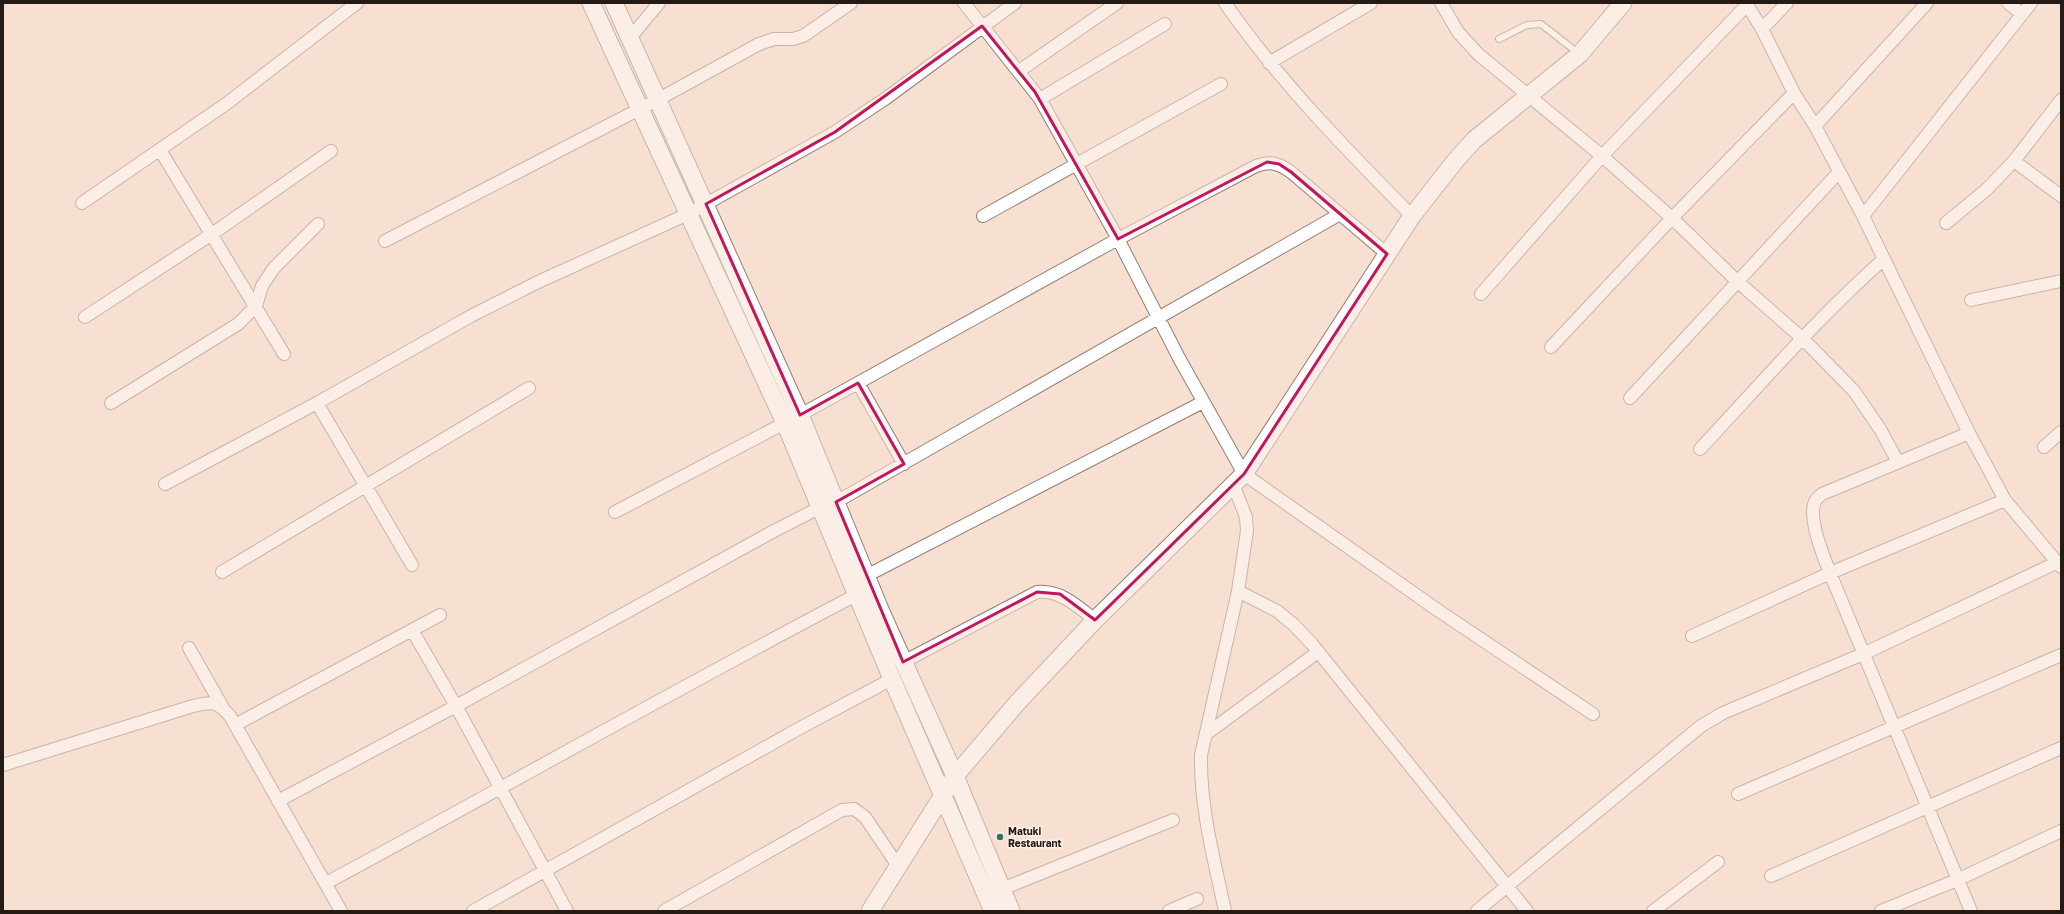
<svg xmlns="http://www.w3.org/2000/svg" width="2064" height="914" viewBox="0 0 2064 914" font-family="'Golos Text',sans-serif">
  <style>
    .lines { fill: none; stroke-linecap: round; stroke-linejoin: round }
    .lane-casing { stroke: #937f72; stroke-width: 8 }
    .street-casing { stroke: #937f72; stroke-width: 14 }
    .secondary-casing { stroke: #937f72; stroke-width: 19 }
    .lane { stroke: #fff; stroke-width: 6 }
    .street { stroke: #fff; stroke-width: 12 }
    .secondary { stroke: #fff; stroke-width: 17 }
    .marked { fill: none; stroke: #c2185b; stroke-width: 3; stroke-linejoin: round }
    .poi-dot { fill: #2e7266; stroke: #fdefe6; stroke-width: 1.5 }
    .labels { text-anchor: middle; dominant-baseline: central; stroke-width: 3; stroke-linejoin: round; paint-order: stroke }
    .poi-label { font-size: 10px; font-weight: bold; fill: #241b16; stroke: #fdefe6; text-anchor: start }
  </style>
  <rect width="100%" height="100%" fill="#f7e0d2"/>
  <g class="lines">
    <defs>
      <path id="lane" d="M1499,39L1527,25L1541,24L1578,53"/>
      <path id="street" d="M964,3L1040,99L1118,239L1179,358L1244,474L1439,611L1593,714
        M1225,3C1280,82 1345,148 1412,216
        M1441,3L1458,32L1478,54L1602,156L1672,218L1737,281L1803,339L1854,391L1880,429L1898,462
        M1746,3L1762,29L1794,93L1815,126L1863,216L1969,433L2005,500L2061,567
        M2008,3L2022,14
        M1762,29L1787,3
        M630,38L659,3
        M1269,63L1371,3
        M1019,71L1117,3
        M1040,99L1165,24
        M1815,126L1927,3
        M160,150L284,354
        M2014,161L2061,196
        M82,203L226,104L357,3
        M983,216L1221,84
        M1863,216L2031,3
        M1946,223L1986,190L2014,161L2061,100
        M385,241L659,99L759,44L774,39H793L803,36L851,3
        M1481,294L1602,156L1747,5
        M1971,300L2061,281
        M85,317L212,234L331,151
        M1551,347L1672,218L1794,93
        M858,383L904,464
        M1630,398L1839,172
        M111,403L238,324L256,306L262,286L274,268L318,224
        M317,403L412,565
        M1969,433L1822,494C1820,496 1817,498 1816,500C1806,514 1824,558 1830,573L1971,911
        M2044,447L2061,432
        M1700,449C1760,385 1818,317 1884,259
        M165,484L317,403L471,316L538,282L688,214L835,132L885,99L1015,3
        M836,502L1340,214
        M615,512L800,415L1118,239L1256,166C1271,161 1278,163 1291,172L1387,254
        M222,572L529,388
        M866,576L1203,402
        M1238,591L1277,611L1294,625L1312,644L1527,911
        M1692,636L1830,573L2005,500
        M189,648L222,706
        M903,662L1037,592C1061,590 1077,606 1095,620
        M235,725L412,630
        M1206,734L1318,652
        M3,765L193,706C212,702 216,700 230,716L341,911
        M1738,794L2061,655
        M278,801L456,706L412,630L440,615
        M1771,876L2061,748
        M326,883C503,788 678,688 856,595
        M1002,889L1173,820
        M473,911L800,728L892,679
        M567,911L456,706L774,531L821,507
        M664,911L842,810L854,809L865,817L898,866
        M1169,911L1197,899
        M1225,911C1214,859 1200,808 1201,755L1238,591L1247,531L1246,517L1233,484
        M1477,911L1701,726L1723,713L1863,654L2058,562
        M1653,911L1718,862
        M1881,911L1957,880L2061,831"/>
      <path id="secondary" d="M591,3L785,423L892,679L993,911
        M614,3L800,415L881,612L955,776L1011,911
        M870,911L955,776L1017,703L1095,620L1244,474L1412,216L1456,160L1474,140L1580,54L1623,3"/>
    </defs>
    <!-- lane casing -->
    <use href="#lane" class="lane-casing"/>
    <!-- street casing -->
    <use href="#street" class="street-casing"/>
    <!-- secondary casing -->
    <use href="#secondary" class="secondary-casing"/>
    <!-- lane -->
    <use href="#lane" class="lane"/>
    <!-- street -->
    <use href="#street" class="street"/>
    <!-- secondary -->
    <use href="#secondary" class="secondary"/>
  </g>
  <!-- marked area -->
  <path d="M0 0H2064V914H0ZM982,26L1035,92L1118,239L1267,162L1279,164L1291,172L1387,254L1244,474L1095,620L1060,594L1037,592L903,662L836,502L904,464L858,383L800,415L706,204L835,132Z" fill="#f7e0d2" fill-opacity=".55" fill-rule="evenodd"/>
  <path class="marked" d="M982,26L1035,92L1118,239L1267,162L1279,164L1291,172L1387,254L1244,474L1095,620L1060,594L1037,592L903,662L836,502L904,464L858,383L800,415L706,204L835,132Z"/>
  <!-- markers -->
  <circle class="poi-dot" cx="1000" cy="837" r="4"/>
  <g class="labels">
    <!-- poi labels -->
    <g class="poi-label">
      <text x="1008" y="831">Matuki<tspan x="1008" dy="12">Restaurant</tspan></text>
    </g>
  </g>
  <!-- border -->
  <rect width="2064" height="914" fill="none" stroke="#241b16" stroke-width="8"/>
</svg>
